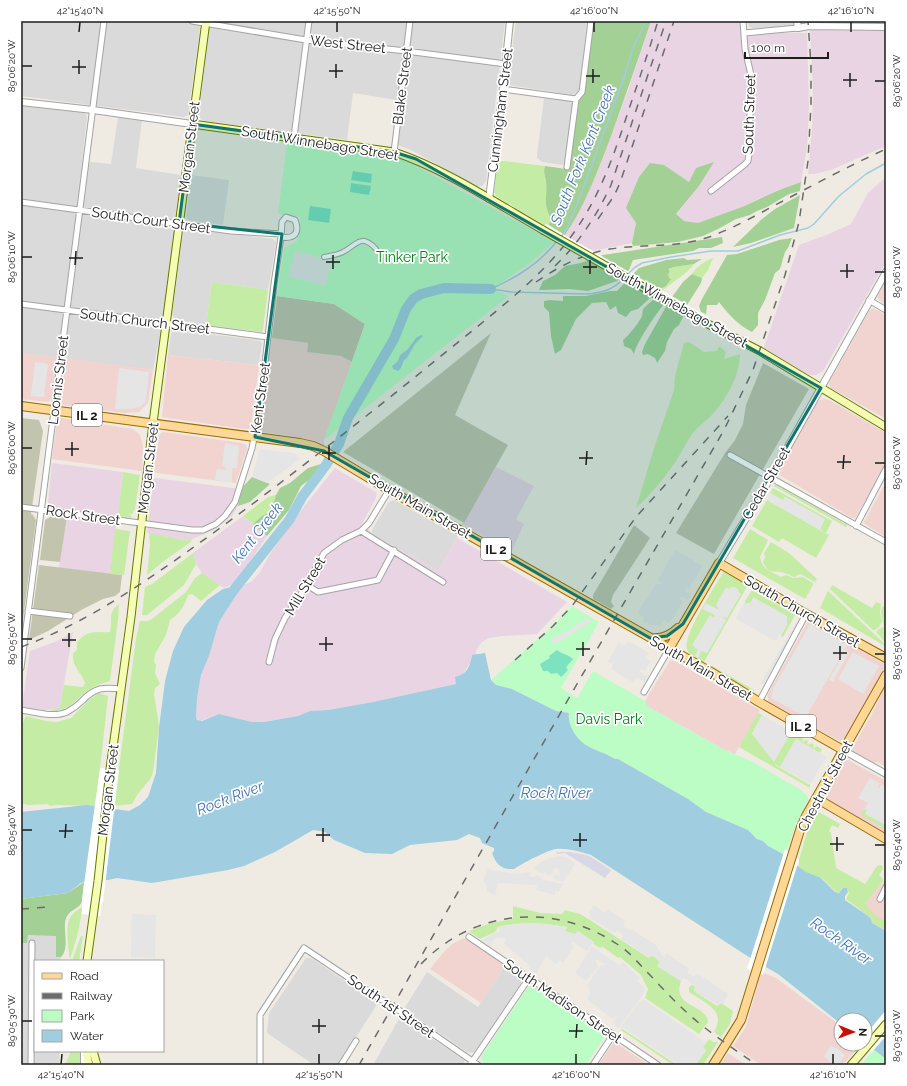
<svg xmlns="http://www.w3.org/2000/svg" width="907" height="1086" viewBox="0 0 907 1086" font-family="Raleway,sans-serif">
  <style>
    .residential { fill: #dbdada }
    .commercial { fill: #f1d3d0 }
    .industrial { fill: #e8d4e3 }
    .construction { fill: #c3c4ad }
    .grass { fill: #c4eca5 }
    .forest { fill: #a3d095 }
    .park { fill: #bcfcc5 }
    .pitch { fill: #7ce2c0 }
    .parking { fill: #e5e5e5 }
    .plaza { fill: #d7d7e5 }
    .water { fill: #a0cddf }
    .pier { fill: #fff }
    .lines { fill: none; stroke-linecap: round; stroke-linejoin: round }
    .stream { stroke: #a0cddf; stroke-width: 1.5 }
    .river { stroke: #a0cddf; stroke-width: 10 }
    .pedestrian-casing { stroke: #a4a4a4; stroke-width: 6 }
    .minor-casing { stroke: #a4a4a4; stroke-width: 7 }
    .tertiary-casing { stroke: #a4a4a4; stroke-width: 8 }
    .secondary-casing { stroke: #657800; stroke-width: 9 }
    .primary-casing { stroke: #966c00; stroke-width: 10 }
    .pedestrian { stroke: #fff; stroke-width: 4 }
    .minor { stroke: #fff; stroke-width: 5 }
    .tertiary { stroke: #fff; stroke-width: 6 }
    .secondary { stroke: #f5fcb3; stroke-width: 7 }
    .primary { stroke: #ffd897; stroke-width: 8 }
    .rail { stroke: #6b6b6b; stroke-width: 1.5; stroke-dasharray: 8 8; stroke-linecap: butt }
    .minor-bridge-casing { stroke: #a4a4a4; stroke-width: 7; stroke-linecap: butt }
    .secondary-bridge-casing { stroke: #657800; stroke-width: 9; stroke-linecap: butt }
    .minor-bridge { stroke: #fff; stroke-width: 5 }
    .secondary-bridge { stroke: #f5fcb3; stroke-width: 7 }
    .marked { fill: #0f766e; fill-opacity: 0.2; stroke: #0f766e; stroke-width: 3; stroke-linejoin: round }
    .ticks { fill: none; stroke: #1d1d1d; stroke-width: 1.5 }
    .labels { text-anchor: middle; dominant-baseline: central; stroke-width: 3.5; stroke-linejoin: round; paint-order: stroke }
    .shield { fill: #fff; stroke: #616161; stroke-width: 1 }
    .shield-label { font-size: 13px; font-weight: bold; fill: #1d1d1d }
    .street-label { font-size: 14px; fill: #1d1d1d; stroke: #fff }
    .park-label { font-size: 14px; fill: #068017; stroke: #fff }
    .water-label { font-size: 15px; font-style: italic; fill: #4575b1; stroke: #fff }
    .neatline { fill: none; stroke: #1d1d1d; stroke-width: 1.5 }
    .ticks-label { font-size: 10px; text-anchor: middle; fill: #1d1d1d }
  </style>
  <rect width="100%" height="100%" fill="#efebe2"/>
  <!-- residential -->
  <path class="residential" d="M21,21H201L188,115L184,117L21,96Z
    M210,21H505L486,181L482,186H475L411,150L398,145L403,101L353,93L347,140L205,121L201,119L199,113Z
    M516,21H587L579,93L577,94L572,95L509,85L508,81Z
    M748,21H793L794,25L791,27L752,28L749,26Z
    M544,98L570,101L573,104L566,161L563,165L542,162L537,158V155Z
    M21,103L84,112L86,114L87,117L82,161L111,164L118,117L142,120L136,168L181,175L165,311L153,370L21,353Z
    M191,175L229,180L223,225L189,220L186,217Z
    M188,228L273,239L275,241L276,243L268,290L212,282L206,325L175,319L172,314L183,233L185,229Z
    M174,330L258,340L262,343L259,365L168,355L171,334Z
    M394,500L458,536L438,571L374,535L372,533V530L388,503L391,501Z
    M27,935H56V956L61,957L60,961H35V1051H60L59,1065H21V943H27Z
    M306,958H311L375,1001L376,1003V1006L338,1065H314L267,1033L269,1013Z
    M505,965L520,976L521,983L475,1052L472,1053L467,1052L404,1009L427,972L478,1007Z
    M400,1017L464,1060L465,1065H373Z"/>
  <!-- commercial -->
  <path class="commercial" d="M886,280V305L879,300L877,296Z
    M872,309L877,310L886,315V419L831,388L829,385L830,381L869,311Z
    M272,338L308,343L307,352L342,356L352,362L324,440V446L303,438L263,432L261,429Z
    M21,353L57,357L52,399L48,402L21,399Z
    M168,355L259,365L251,428L248,429H244L162,417Z
    M65,358L153,370L148,403L139,412L124,413L62,405L60,400Z
    M825,399L829,400L886,433V466L855,518H852L778,474L779,469L817,403L820,400Z
    M61,418L133,429L140,435L143,446L142,471L52,459L57,422Z
    M163,432L242,443L246,445L247,449L236,483L157,473L154,471L159,435Z
    M886,482V537L865,524L864,522Z
    M808,621L883,663L884,666V669L845,737L841,741L836,739L795,717L769,702L768,700V694Z
    M673,660L760,710L735,754L721,748L647,706L645,701L649,694L670,661Z
    M886,684V767L878,762L874,763L855,752L853,751V747L871,716Z
    M845,760H848L886,781V833L826,799V794Z
    M886,878V931L872,923L868,916L861,912L877,884H882Z
    M464,938L505,965L481,1003L430,969L442,954L452,944Z
    M761,972L776,978L841,1026V1044H861L843,1065H761L733,1046L746,1027Z
    M613,1043H616L649,1065H598Z
    M728,1053L746,1065H720Z"/>
  <!-- industrial -->
  <path class="industrial" d="M651,21H740L742,37L775,33H807L809,105L807,148L801,182L778,190L742,207L698,223L684,221L676,215L699,186L713,162L689,182L664,165L636,223L632,243L593,251L565,235L572,225L598,170L629,88Z
    M810,30L886,31V146L831,170L814,174H808L812,131L813,89Z
    M886,177V262L823,371L816,375H809L763,350L799,245L829,234L851,224L868,193Z
    M52,463L123,472L118,517L54,509L51,507L48,503Z
    M496,467L534,486L516,519L524,524L511,553L462,524Z
    M335,468L377,493L376,498L362,524L374,535L438,571L457,538L567,602L537,634L503,636L488,638L481,643L476,651V655H472L470,663L456,684L373,702L328,710L310,711L298,716L264,722H252L219,714L199,721L196,717L197,698L201,675L209,656L219,622L241,586L251,582L260,572L270,554L279,541L306,504Z
    M153,478H155L241,489L238,506L232,516L214,530L192,539L183,540L147,533Z
    M243,516L267,536L239,578L231,585L224,588L202,573L196,564L193,553Z
    M67,517L116,525L110,574L59,568Z
    M73,632L60,707L57,709L44,710L32,709L22,706L30,651L55,642Z"/>
  <!-- construction -->
  <path class="construction" d="M277,296L334,304L362,322L365,324L352,362L341,356L307,352L308,343L272,338Z
    M491,333L455,415L508,445L464,523L343,452Z
    M763,363L809,389L714,554L676,533L725,453L735,440L743,424L746,405Z
    M21,418L39,420L43,431L31,514L33,515L36,520L21,634Z
    M50,517H67L60,562L40,560L45,520Z
    M634,525L650,538L613,595L611,602L614,606L611,609L593,599V595Z
    M39,565L122,575L120,592L115,596L103,599L83,609L48,631L29,640Z"/>
  <!-- grass -->
  <path class="grass" d="M498,161H505L545,166C543,174 545,174 546,181C548,198 542,201 552,219L549,225L546,224L544,225L496,196L494,192Z
    M713,258L708,270L702,278L692,274C695,268 706,260 713,258Z
    M694,264C688,273 670,284 662,291L660,289C667,285 670,281 668,274L670,272L667,269L674,267Z
    M212,282L268,290L263,330L262,332L206,325Z
    M689,342L704,352L717,351L719,346L726,352L724,359L740,354C739,378 727,398 711,416C705,422 698,426 693,433C686,442 681,454 674,464C663,480 650,495 636,508L654,448L674,390L675,376L684,343Z
    M123,472L140,475L135,509L132,514H128L132,516L130,518L118,517Z
    M776,484L847,525V526L846,527L774,486Z
    M773,488L832,521L826,533L820,529L824,519L785,497L783,501L770,493Z
    M276,495L271,511L262,516L253,524L243,516L268,497Z
    M767,500L829,535L816,558L782,538L779,542L752,526Z
    M115,529L130,531L124,575H122L110,574Z
    M750,529L768,540L760,557C764,572 769,570 781,577L786,575L793,578L803,577L813,583V585L805,599L733,558Z
    M149,533L183,540L192,539L191,542L165,560L147,575L150,545Z
    M771,542L789,553L817,579L815,582L800,574L794,577C790,575 786,573 781,572C772,571 768,574 763,562L765,557L764,553Z
    M193,553L196,564L184,585L147,615H142L145,587L152,584Z
    M724,571L748,585L704,662C698,659 689,656 687,649C682,636 716,585 724,571Z
    M202,573L220,585L201,601L192,594L188,595C184,607 180,613 170,620L166,635L155,654L154,662L156,665L155,673L160,684L155,688L154,694L159,726L153,772L151,778L137,795L132,804L114,806L136,639L140,621H148L152,619L186,592L195,578Z
    M832,585L872,608L876,602L881,604L880,613L882,621L879,627L875,630H873L830,589Z
    M752,590L795,615L783,637L781,636L787,624L753,598L752,602L745,604V601Z
    M828,591L886,645L885,646L820,608Z
    M119,604L118,620L110,681C102,683 94,686 87,691C74,701 70,710 52,711L50,710L57,709L60,707L64,685L83,687L85,683C82,673 73,668 73,657C72,652 75,653 77,649C77,647 77,644 77,642C89,629 94,633 110,632C113,619 107,613 119,604Z
    M884,606L886,607V643L876,632L879,629L884,627L881,612L882,607Z
    M712,666L754,690V691L747,689L709,668Z
    M99,693L108,696L96,805L94,806L56,805L50,806L48,804L28,805L21,803C21,788 17,726 26,716L46,721L57,722L71,718L90,699Z
    M758,713L762,715L752,734L791,733L789,731L788,728L797,732L796,734L803,738L802,741L804,742L805,740L808,741L807,744L809,745L811,743L814,744L813,747L815,748L816,746L822,749L820,753L796,739L780,767L775,764V765L810,785V788L739,747Z
    M865,808L867,810L866,814L886,825V829L861,815Z
    M819,812L840,824L838,828L832,825L829,831L831,833L836,868L865,884L877,866L882,865L883,869L879,875L883,879V882L880,884L865,904L875,915L886,922V930L873,923L872,918L869,916L846,899L849,893L847,888H842L840,892H836L822,878L806,873L799,866V860L808,829Z
    M513,906L540,913L562,914L565,910L580,914L590,920L649,958L652,955L660,962L657,966L681,981C671,1008 708,1004 708,1022L699,1034L645,998L648,989L641,975L620,957L618,958L603,947L600,948L593,944L594,942L578,931L575,934L565,931L567,927C543,923 522,921 498,927L495,932L480,939L469,931L491,923L513,919Z
    M80,908H82C80,927 76,941 70,959C68,950 66,927 69,920C71,915 76,911 80,908Z
    M81,936H83L79,961H72Z
    M692,985L695,986L694,991L717,1006L721,1003L733,1011L730,1024L721,1037L714,1032C727,1010 705,1003 689,992V987Z
    M621,1028L677,1065H673L621,1030Z
    M709,1039L713,1042H718L703,1065L696,1064L706,1051L703,1047Z
    M71,1051H80L81,1065H65Z"/>
  <!-- forest -->
  <path class="forest" d="M594,21H651C638,60 624,100 610,139C598,170 584,208 565,235L549,225L551,219C542,201 548,198 546,181C545,174 543,174 545,166L566,169L570,165L579,101L585,90Z
    M714,162L699,186L676,214L684,221L698,223L742,207L779,190L801,182L800,191L789,194L767,207L757,211L750,215L736,219L718,229L703,236L678,242L633,246L632,243L636,223L626,208L639,177L650,163L664,165L689,182L696,168Z
    M800,195L794,228L751,243L733,247L762,219L775,209Z
    M722,237L723,243L711,248H699L693,251L633,260L629,270L617,281L588,291L570,289L539,290L543,281L555,275L565,266L581,263L603,255Z
    M792,238L788,248L785,252L780,269L775,273L765,300L758,313V325L752,332C738,325 729,315 719,302L717,305H707L706,314L701,312L699,306L702,299L727,255L737,254L779,240Z
    M684,258L687,260L702,259L694,264L674,267L668,269L670,272L668,274L669,278L671,279L666,286L660,289L638,309L631,311L626,317L618,313L616,306L610,310L606,302L592,303L576,319L561,350L555,354L551,336L549,312L544,307V301L550,300L563,301V296H586L610,291H617L639,268L666,260Z
    M692,274L702,278L701,283L687,305L672,297L683,282Z
    M655,299L664,304C656,314 636,343 634,354L631,349L624,346L623,340C629,335 639,323 642,316C643,312 642,309 645,307C648,304 651,301 655,299Z
    M667,305L684,315L679,325L674,329L667,342L665,351L657,363L655,358L648,354L643,355L642,352L645,344Z
    M321,464L309,480L301,486L289,510L267,536L253,524L262,516L271,511L276,495L280,488L290,483L308,468Z
    M252,477L270,484L250,502L238,506L241,489Z
    M84,882C83,888 84,896 82,901C79,911 67,908 65,923C64,933 69,949 61,957H56V936L28,935L27,943H21V899L68,893Z"/>
  <!-- park -->
  <path class="park" d="M287,142L399,158L414,165L554,242L530,263L492,289L509,296L324,440L365,324L334,304L277,296L284,248L297,241L300,217L278,214Z
    M572,606L599,622L561,688L577,698L593,671L645,701L647,706L721,748L753,762L801,790L808,797V801L795,826L785,856L773,850L763,841L757,839L748,830L706,812L688,799L618,759H615C599,749 584,750 573,731C570,725 568,719 569,713L556,711L512,689L496,685L491,680L553,626Z
    M531,985L603,1033L604,1038L586,1065H486L482,1062L481,1057L528,987Z
    M874,1050L886,1059V1065H861Z"/>
  <!-- pitch -->
  <path class="pitch" d="M353,171L372,174L371,183L351,180Z
    M351,183L371,186L369,195L350,192Z
    M310,206L331,209L329,223L308,220Z
    M557,650C563,655 568,654 573,659L566,667L568,670L561,677L557,673L551,674L548,671H543L540,664L550,658L549,656Z"/>
  <!-- parking -->
  <path class="parking" d="M295,251L332,261L325,286L288,276Z
    M35,362L48,364L44,397L31,396Z
    M119,368L149,372L146,401L140,407L130,409H115Z
    M225,443L239,446L237,468H232V482L215,480L217,469L226,470V467L222,466Z
    M260,449L293,453L296,454L300,459L267,483L252,477Z
    M770,493L783,500L785,497L825,519L820,530L767,500Z
    M675,550L703,566L689,589L686,587L685,588L686,592L691,594L688,600L683,597L679,598V599L683,601L673,618L668,623L665,620L662,622V625H651L643,622L644,617L637,613L656,584H662L658,580Z
    M726,587L729,589L732,587H734L738,589V591L741,594L727,618L722,617L726,620L707,653L701,651L698,659L694,657L698,650L692,645L710,615L714,618L715,616L713,614L702,609L706,603L717,609H719L716,605Z
    M753,597L787,616V624L781,635L779,634L776,641L736,619L744,602L745,604L751,603Z
    M588,618L591,622L560,641L553,644L551,638L558,636Z
    M796,623L798,624L764,684H760Z
    M810,624L847,645L806,717L771,698L773,689Z
    M628,641L649,653L646,657L650,661L645,671L640,669L639,671L644,675L648,676L644,683L643,681L636,677L633,682L611,669L613,664L608,662L619,642L625,646Z
    M845,650L849,652L833,682L829,680Z
    M853,652L879,666L863,694L838,679Z
    M762,715L791,732L774,762L752,734Z
    M796,739L826,757L811,784L780,767Z
    M870,778L880,783L878,786L879,788L882,784L886,787V825L865,814L867,810L864,809L868,803L858,798Z
    M558,856L568,858L575,864L563,882L553,878L555,874L559,876L560,875L559,870L557,868L553,869L554,873L548,876L546,872L543,874L534,869L541,862L552,857Z
    M488,869L513,874L531,872L530,876L532,877H535L536,874L544,880L564,884L558,892L556,890L555,895L536,890L537,886L536,885L498,883L495,896L487,891V886L483,880Z
    M594,905L605,913L608,909L625,921L623,926L629,930L634,931L656,945L663,957H665L666,953L689,968L688,973L694,977L697,973L728,994L723,1004L720,1002L718,1005L694,991L696,986L684,978L681,981L657,966L660,962L652,954L649,957L621,939L623,935L617,930L615,933L589,917L591,914L589,913Z
    M132,914L156,915L155,958L131,957Z
    M528,923L547,924L566,927L565,931L575,935L578,931L593,942L587,951L573,942L571,944L574,946L563,963L560,960L556,964L546,956L536,974L529,969L533,963L530,966L503,943L506,940L504,938H497L492,941L491,947L482,940L494,933L500,932L498,927Z
    M592,946L619,965L623,962L640,978L637,981L644,987V993L619,1028L612,1024L617,1017L615,1016L612,1019L587,999L590,994L589,988L586,986L601,965L604,966L605,964L596,959L595,962L597,963L598,967L586,981L575,973Z
    M643,999L706,1043L703,1047L706,1050L696,1065H679L624,1028L625,1025L621,1031V1027L639,1002L640,1004Z
    M831,1045L835,1048H837L845,1055L838,1065L833,1062L832,1064L824,1056Z"/>
  <!-- plaza -->
  <path class="plaza" d="M556,852H570L586,855L591,857L611,870L605,878L565,853L557,854Z"/>
  <!-- water -->
  <path class="water" d="M421,335L423,336L415,344L407,358L404,360L401,368L398,371L393,369L392,366L398,361L400,355L407,350L416,338Z
    M243,584L219,622L209,656L201,675L197,698L196,717L197,720L202,721L219,714L252,722H264L298,716L310,711L328,710L373,702L456,684L455,677C467,674 470,667 472,655L485,653L491,680L496,685L512,689L556,711L569,713C568,719 570,725 573,731C584,750 599,749 615,759H618L688,799L706,812L748,830L757,839L763,841L768,846L781,853L806,872L821,878L835,892L839,893L843,888H847L848,892L845,896V900L868,916L871,919L872,923L886,931V1059L865,1043V1020H841V1024L778,974L752,959L591,855C581,852 567,848 556,849C548,850 521,864 514,869C501,870 496,864 492,853L494,851V848L482,843L480,838L469,834L457,840L410,845L392,854L365,853L334,840L325,832L320,831L313,830L275,852L244,866L228,870L152,883L117,878L108,880L94,879L81,883L68,893L21,899V812L87,805L129,811L140,805L148,797L156,773L159,728L165,681L173,651L184,627L207,600L223,589Z"/>
  <!-- pier -->
  <path class="pier" d="M547,225L710,318L703,326L540,233Z
    M100,768L119,770L103,902H102L100,916L82,914V899Z
    M785,849L799,860L763,975L747,969Z
    M886,1010V1036L872,1052L861,1044H865V1035Z"/>
  <g class="lines">
    <!-- stream -->
    <path class="stream" d="M561,237L567,228L578,202L625,75L632,50L646,21
      M627,275L634,268L642,263L671,257L711,251H738L780,235L808,228L814,224L839,196L866,174L886,163
      M491,289L511,292L586,294C601,293 613,290 623,279
      M491,289C517,277 539,264 557,241"/>
    <!-- river -->
    <path class="river" d="M229,596L290,519L302,497L326,465L339,444L348,418L394,339L406,309L413,299L421,294L444,288L491,289"/>
    <defs>
      <path id="pedestrian" d="M324,257C330,256 337,255 343,252C356,246 360,232 376,249"/>
      <path id="minor" d="M192,21L306,40L406,51L506,64
        M744,33L798,28
        M503,89L576,99
        M294,137L309,21
        M394,152L410,21
        M567,167L576,99L582,92L591,21
        M711,191L744,165L748,161L749,154L751,75L745,49L743,21
        M21,202L231,231L281,234
        M869,300L886,310
        M21,304L268,337
        M730,455L886,542
        M21,507L192,530H203L216,524L225,516L235,502L252,448L260,408L274,284L281,237L282,222L286,217L295,220C300,233 295,239 281,237
        M856,526L886,469
        M361,531L443,582
        M307,585L318,592L378,580L394,550
        M28,611L70,616
        M269,662L275,639L285,618L307,585L324,553L342,540L361,531L369,523L389,490
        M21,668L104,21
        M644,692L669,649
        M759,702L806,614
        M21,710C35,712 54,718 67,712C73,709 78,705 82,701C95,687 104,687 121,689
        M880,899L886,887
        M469,937L658,1065
        M400,1011L478,1065
        M31,1065L32,943
        M260,1065V1015L304,948L385,1002
        M341,1065L356,1041
        M470,1065L529,978
        M593,1065L613,1035"/>
      <path id="tertiary" d="M797,21L798,28L809,26L886,27
        M21,102L93,110L192,124
        M489,199L503,89L510,21
        M719,563L771,477L886,272
        M843,750L886,774
        M84,1051V1065"/>
      <path id="secondary" d="M192,124L394,152C445,169 496,203 543,230
        M706,323L760,351L886,427
        M87,961L98,881L110,769L131,617L153,423L206,21
        M86,1051L89,1065
        M93,1051L97,1065
        M851,1065L886,1024"/>
      <path id="primary" d="M21,406L300,443L313,446L324,451L389,490L711,672L759,702L843,750
        M651,638C662,639 670,636 678,628
        M669,649L719,563L806,614L886,658
        M816,798L886,839
        M713,1065L741,1020L801,827L806,816L886,675"/>
    </defs>
    <!-- pedestrian casing -->
    <use href="#pedestrian" class="pedestrian-casing"/>
    <!-- minor casing -->
    <use href="#minor" class="minor-casing"/>
    <!-- tertiary casing -->
    <use href="#tertiary" class="tertiary-casing"/>
    <!-- secondary casing -->
    <use href="#secondary" class="secondary-casing"/>
    <!-- primary casing -->
    <use href="#primary" class="primary-casing"/>
    <!-- pedestrian -->
    <use href="#pedestrian" class="pedestrian"/>
    <!-- minor -->
    <use href="#minor" class="minor"/>
    <!-- tertiary -->
    <use href="#tertiary" class="tertiary"/>
    <!-- secondary -->
    <use href="#secondary" class="secondary"/>
    <!-- primary -->
    <use href="#primary" class="primary"/>
    <!-- rail -->
    <path class="rail" d="M598,219L614,196L620,183L674,21
      M555,266C579,243 597,215 611,185L666,21
      M536,282C558,267 582,254 610,249C642,244 675,248 706,238C733,229 758,214 783,201C817,183 851,165 886,149
      M21,647C92,621 155,575 216,531C283,482 349,430 414,378C437,359 460,341 483,322C516,295 550,267 575,231C601,194 615,152 629,109C639,80 649,50 658,21
      M515,660L553,626L572,606L636,517L728,416
      M21,909L49,907
      M421,964C474,909 554,902 617,944C628,951 636,960 644,969C657,982 669,996 682,1008C705,1030 731,1047 757,1065
      M359,1065L577,684L724,430L753,370L785,275L799,222L808,161L811,104V66L808,21"/>
    <defs>
      <path id="minor-bridge" d="M385,1002L400,1011"/>
      <path id="secondary-bridge" d="M543,230L706,323"/>
    </defs>
    <!-- minor-bridge casing -->
    <use href="#minor-bridge" class="minor-bridge-casing"/>
    <!-- secondary-bridge casing -->
    <use href="#secondary-bridge" class="secondary-bridge-casing"/>
    <!-- minor-bridge -->
    <use href="#minor-bridge" class="minor-bridge"/>
    <!-- secondary-bridge -->
    <use href="#secondary-bridge" class="secondary-bridge"/>
  </g>
  <!-- marked area -->
  <path class="marked" d="M192,124L394,152L416,159L821,388L683,624L667,636L650,638L324,451L255,437L282,234L179,223Z"/>
  <!-- ticks -->
  <path class="ticks" d="M79,32L80,22M337,32V22M594,32V22M851,32V22M22,66H32M72,67H86M329,71H343M79,74V60M586,76H600M336,78V64M843,80H857M875,81H885M593,83V69M850,87V73M22,257H32M69,258H83M326,262H340M75,265L76,251M583,267H597M333,269V255M840,271H854M875,272H885M590,274V260M847,278V264M22,448H32M65,449H79M322,453H336M72,456V442M579,458H593M329,460V446M837,462H851M875,463H885M586,465L587,451M843,469L844,455M22,639H32M62,640H76M319,644H333M69,647V633M576,649H590M326,651V637M833,653H847M875,654H885M583,656V642M840,660V646M22,830H32M59,831H73M316,835H330M65,838L66,824M573,840H587M323,842V828M830,844H844M875,845H885M580,847V833M837,851V837M22,1021H32M312,1026H326M569,1031H583M319,1033V1019M875,1036H885M576,1038L577,1024M61,1064L62,1054M319,1064V1054M576,1064V1054M833,1064V1054"/>
  <g class="labels">
    <!-- shield labels -->
    <g class="shield">
      <rect x="72" y="404" width="30" height="22" rx="3"/>
      <rect x="481" y="538" width="30" height="22" rx="3"/>
      <rect x="786" y="715" width="30" height="22" rx="3"/>
    </g>
    <g class="shield-label">
      <text x="87" y="415">IL 2</text>
      <text x="496" y="549">IL 2</text>
      <text x="801" y="726">IL 2</text>
    </g>
    <!-- street labels -->
    <g class="street-label">
      <text transform="translate(348 44) rotate(6)">West Street</text>
      <text transform="translate(402 86) rotate(-83)">Blake Street</text>
      <text transform="translate(500 110) rotate(-83)">Cunningham Street</text>
      <text transform="translate(749 114) rotate(-88)">South Street</text>
      <text transform="translate(320 143) rotate(9)">South Winnebago Street</text>
      <text transform="translate(189 147) rotate(-83)">Morgan Street</text>
      <text transform="translate(151 220) rotate(8)">South Court Street</text>
      <text transform="translate(677 305) rotate(29)">South Winnebago Street</text>
      <text transform="translate(145 321) rotate(7)">South Church Street</text>
      <text transform="translate(58 380) rotate(-83)">Loomis Street</text>
      <text transform="translate(260 398) rotate(-82)">Kent Street</text>
      <text transform="translate(148 468) rotate(-83)">Morgan Street</text>
      <text transform="translate(766 483) rotate(-60)">Cedar Street</text>
      <text transform="translate(420 506) rotate(30)">South Main Street</text>
      <text transform="translate(83 515) rotate(8)">Rock Street</text>
      <text transform="translate(305 586) rotate(-59)">Mill Street</text>
      <text transform="translate(802 611) rotate(30)">South Church Street</text>
      <text transform="translate(701 668) rotate(30)">South Main Street</text>
      <text transform="translate(825 786) rotate(-62)">Chestnut Street</text>
      <text transform="translate(108 790) rotate(-83)">Morgan Street</text>
      <text transform="translate(563 1001) rotate(34)">South Madison Street</text>
      <text transform="translate(391 1006) rotate(34)">South 1st Street</text>
    </g>
    <!-- park labels -->
    <g class="park-label">
      <text x="412" y="257">Tinker Park</text>
      <text x="609" y="719">Davis Park</text>
    </g>
    <!-- water labels -->
    <g class="water-label">
      <text transform="translate(583 155) rotate(-68)">South Fork Kent Creek</text>
      <text transform="translate(257 533) rotate(-52)">Kent Creek</text>
      <text x="556" y="793">Rock River</text>
      <text transform="translate(230 798) rotate(-21)">Rock River</text>
      <text transform="translate(841 941) rotate(35)">Rock River</text>
    </g>
  </g>
  <!-- border -->
  <rect width="907" height="1086" fill="none" stroke="#ffffff" stroke-width="44"/>
  <!-- legend -->
  <rect x="34" y="960" width="130" height="92" fill="#ffffff" stroke="#a5a5a5"/>
  <rect x="42" y="973" width="20" height="6" fill="#ffd897" stroke="#a5a5a5"/>
  <text x="70" y="980" font-size="12" fill="#1d1d1d">Road</text>
  <rect x="42" y="993" width="20" height="6" fill="#6b6b6b" stroke="#a5a5a5"/>
  <text x="70" y="1000" font-size="12" fill="#1d1d1d">Railway</text>
  <rect x="42" y="1010" width="20" height="12" fill="#bcfcc5" stroke="#a5a5a5"/>
  <text x="70" y="1020" font-size="12" fill="#1d1d1d">Park</text>
  <rect x="42" y="1030" width="20" height="12" fill="#a0cddf" stroke="#a5a5a5"/>
  <text x="70" y="1040" font-size="12" fill="#1d1d1d">Water</text>
  <!-- north arrow -->
  <g transform="translate(853 1032) rotate(91)"><circle r="19" fill="#ffffff" stroke="#a5a5a5"/>
  <path d="M0-3L7 15L0 10L-7 15Z" fill="#ca0b00"/>
  <text y="-6" font-size="11" font-weight="bold" text-anchor="middle" fill="#1d1d1d">N</text>
  </g>
  <!-- scale -->
  <path d="M745 52v6h83v-6" fill="none" stroke="#1d1d1d" stroke-width="2"/>
  <text x="751" y="52" font-size="12" fill="#1d1d1d" stroke="#ffffff" stroke-width="3" paint-order="stroke">100 m</text>
  <rect x="22" y="22" width="863" height="1042" class="neatline"/>
  <g class="ticks-label">
    <text x="80" y="14">42°15'40"N</text>
    <text x="337" y="14">42°15'50"N</text>
    <text x="594" y="14">42°16'00"N</text>
    <text x="851" y="14">42°16'10"N</text>
    <text transform="translate(11 66) rotate(-90)" y="4">89°06'20"W</text>
    <text transform="translate(896 81) rotate(-90)" y="4">89°06'20"W</text>
    <text transform="translate(11 257) rotate(-90)" y="4">89°06'10"W</text>
    <text transform="translate(896 272) rotate(-90)" y="4">89°06'10"W</text>
    <text transform="translate(11 448) rotate(-90)" y="4">89°06'00"W</text>
    <text transform="translate(896 463) rotate(-90)" y="4">89°06'00"W</text>
    <text transform="translate(11 639) rotate(-90)" y="4">89°05'50"W</text>
    <text transform="translate(896 654) rotate(-90)" y="4">89°05'50"W</text>
    <text transform="translate(11 830) rotate(-90)" y="4">89°05'40"W</text>
    <text transform="translate(896 845) rotate(-90)" y="4">89°05'40"W</text>
    <text transform="translate(11 1021) rotate(-90)" y="4">89°05'30"W</text>
    <text transform="translate(896 1036) rotate(-90)" y="4">89°05'30"W</text>
    <text x="61" y="1078">42°15'40"N</text>
    <text x="319" y="1078">42°15'50"N</text>
    <text x="576" y="1078">42°16'00"N</text>
    <text x="833" y="1078">42°16'10"N</text>
  </g>
</svg>
